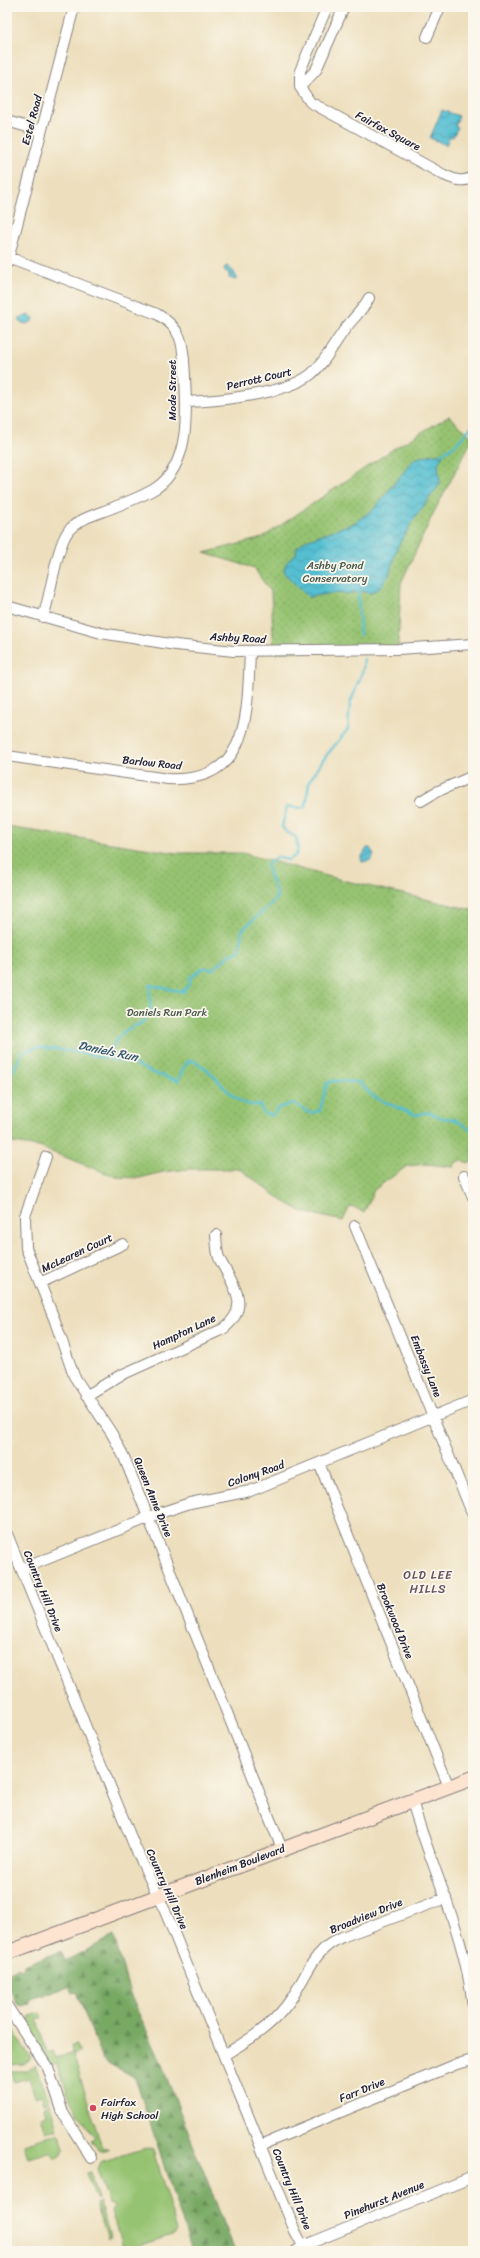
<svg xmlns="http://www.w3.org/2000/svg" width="480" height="2258" viewBox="0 0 480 2258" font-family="Sriracha,sans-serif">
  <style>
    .green { fill: #96c371; stroke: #5c7256 }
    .forest { fill: url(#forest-firs); stroke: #4d664f }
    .park { fill: url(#park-dots); stroke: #5c7256 }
    .water { fill: url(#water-waves); stroke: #3c7086 }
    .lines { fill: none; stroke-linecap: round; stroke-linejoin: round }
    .stream { stroke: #55bfd1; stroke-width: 2.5 }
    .minor-casing { stroke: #88807c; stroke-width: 12 }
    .secondary-casing { stroke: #88807c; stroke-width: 16 }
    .minor { stroke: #fff; stroke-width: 10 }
    .secondary { stroke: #fde4d1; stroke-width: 14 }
    .poi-dot { fill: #d1495b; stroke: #fbf7ec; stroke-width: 1.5 }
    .labels { text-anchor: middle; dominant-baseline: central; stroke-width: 3.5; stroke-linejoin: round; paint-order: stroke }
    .street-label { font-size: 11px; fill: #22223b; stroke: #fbf7ec }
    .park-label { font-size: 11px; fill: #4b5a4e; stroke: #fbf7ec }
    .poi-label { font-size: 11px; fill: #22223b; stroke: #fbf7ec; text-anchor: start }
    .water-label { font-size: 12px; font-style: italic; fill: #345970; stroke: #fbf7ec }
    .neighbourhood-label { font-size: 12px; letter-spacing: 1px; fill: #685463; stroke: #fbf7ec }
  </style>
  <defs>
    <pattern id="forest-firs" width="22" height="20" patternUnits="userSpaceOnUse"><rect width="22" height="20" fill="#78a963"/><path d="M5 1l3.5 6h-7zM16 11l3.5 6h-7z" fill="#628953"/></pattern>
    <pattern id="park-dots" width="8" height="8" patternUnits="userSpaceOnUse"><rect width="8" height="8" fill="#96c371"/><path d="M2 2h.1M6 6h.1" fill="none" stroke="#81a763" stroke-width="1.8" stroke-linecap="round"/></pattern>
    <pattern id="water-waves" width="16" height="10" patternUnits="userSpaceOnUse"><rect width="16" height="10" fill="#55bfd1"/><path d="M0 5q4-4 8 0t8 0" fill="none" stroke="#469bab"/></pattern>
  </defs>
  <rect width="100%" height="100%" fill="#fbf7ec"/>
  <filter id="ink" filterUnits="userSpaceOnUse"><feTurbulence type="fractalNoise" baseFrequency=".025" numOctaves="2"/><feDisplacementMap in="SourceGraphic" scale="8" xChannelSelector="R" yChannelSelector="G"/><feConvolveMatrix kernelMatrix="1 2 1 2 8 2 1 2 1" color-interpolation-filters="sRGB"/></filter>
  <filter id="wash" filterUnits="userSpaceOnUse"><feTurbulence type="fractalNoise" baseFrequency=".012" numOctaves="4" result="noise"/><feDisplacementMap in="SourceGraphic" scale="16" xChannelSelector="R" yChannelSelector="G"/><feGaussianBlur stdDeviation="0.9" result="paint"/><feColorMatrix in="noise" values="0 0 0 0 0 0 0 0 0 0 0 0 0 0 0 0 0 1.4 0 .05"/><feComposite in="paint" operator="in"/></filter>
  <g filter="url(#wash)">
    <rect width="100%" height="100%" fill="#eddfbd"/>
    <!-- green -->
    <path class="green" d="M40,2013L42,2018L37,2019L47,2053L53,2051L56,2058L72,2052L71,2045L77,2044L79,2052L73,2054L102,2148L109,2147V2149L99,2151L91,2141L95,2138L72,2104L57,2063L51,2065L29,2031L28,2020L31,2016Z
      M7,2021L31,2058L24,2064L7,2065Z
      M35,2065L50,2102L44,2103L42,2095L35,2097L29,2078L14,2082L10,2071H25Z
      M51,2104L58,2129L46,2133L41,2116L47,2114L45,2106Z
      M60,2133L64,2149L61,2156L56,2158L49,2152L28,2158L24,2144Z
      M146,2148L153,2150L177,2231L175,2234L128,2249L122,2245L111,2211L114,2206L109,2204L97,2169L100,2162Z
      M90,2172L98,2199H95L86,2173Z
      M99,2202L110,2236L108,2239L96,2203Z"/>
    <!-- forest -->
    <path class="forest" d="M114,1936L130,1994L157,2053L235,2251H192L135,2078C124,2070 110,2066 102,2059L77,1992L72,1993L69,1987L30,1999V2004L22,2006L17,2004L7,1984L8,1973L19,1967L21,1969L24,1967L23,1965L61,1951L65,1961Z"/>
    <!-- park -->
    <path class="park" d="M449,416L473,438L434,512L401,583L398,649L274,652L271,593L254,568L204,553L262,538L393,449Z
      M7,827L177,853H242L342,880L473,910V1161L469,1163L463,1161L456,1162L454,1167L426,1164L407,1166L374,1190L364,1213L354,1207L349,1208L343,1221L303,1212L283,1201L240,1169H189L163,1172L140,1178L116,1177L39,1147L7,1142Z"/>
    <!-- water -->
    <path class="water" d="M442,110L459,116L455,126L458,127L453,137L450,136L446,145L430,138Z
      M227,266L234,272L237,279L235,280L229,278V273L225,271L224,268Z
      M29,315L34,318L33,321L27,324L19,322L20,318Z
      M433,454H443L438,464L440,484L416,516L397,548L389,575L379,588L371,593L359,591L347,594L333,593L308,597L284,573C284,563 289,559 296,554L297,547L306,540L354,523L374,509L414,459Z
      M367,848H370L374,854L371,860L362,862L361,858Z"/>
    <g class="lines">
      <!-- stream -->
      <path class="stream" d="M441,454L456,444L473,425
        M358,589L360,635
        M106,1058C116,1039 120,1030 142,1023L150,1011V985L183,992L189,984V979L202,968L213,969L229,955L240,950L242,930L273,902L277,896C274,884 268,877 267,865L277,857L288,860L296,855L298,848L296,837L286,832L282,827L287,806L297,808L306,807L309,782L322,761L348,729L350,704L363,670L364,659
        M7,1073L13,1071L23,1051L39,1047L83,1053L135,1064L153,1073L178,1081L184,1066L190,1060C214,1067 224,1096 247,1104C251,1105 256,1105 260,1105L264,1114L273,1115L278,1108L294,1103L309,1113L320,1111L327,1083L333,1081L358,1082L374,1097L396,1107L416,1115L429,1112L442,1118L454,1119L473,1131"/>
    </g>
  </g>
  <g filter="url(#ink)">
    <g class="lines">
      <defs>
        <path id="minor" d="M327,7L300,71V87L310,102L444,175C455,180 463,183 473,177
          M471,7L473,8
          M427,37L440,7
          M300,87L316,70L344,7
          M7,121L41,131
          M8,257L157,314C185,330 183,347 185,376C187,412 190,465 156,488C142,497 126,502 112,508C97,514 80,518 69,530C56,546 51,595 43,617
          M7,263L74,7
          M186,402C217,401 286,394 310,375C324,364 334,344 345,329C353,318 363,310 369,298
          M7,606L101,633L176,645L234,651L398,649L473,644
          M7,756L168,779C251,783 247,713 250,652
          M421,801L436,792L473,776
          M46,1157L25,1216L26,1248L55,1321L74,1376L112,1434L124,1457L282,1849
          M464,1176L473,1197
          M355,1226L473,1515
          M40,1283L123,1244
          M86,1396L119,1376L223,1329C253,1306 232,1284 220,1260C216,1252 217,1243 216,1235
          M319,1463L449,1787
          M7,1534L134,1845L165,1911L295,2231L303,2246
          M22,1569L160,1513L190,1503L250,1491L473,1400
          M412,1801C432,1870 465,1934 473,2006
          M7,2006L48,2068L63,2113L91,2158
          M224,2055C247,2041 269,2028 286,2006C307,1980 309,1952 342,1937L446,1898
          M261,2145L457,2064L473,2060
          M296,2251L303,2246L473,2177"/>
        <path id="secondary" d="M7,1953L473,1778"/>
      </defs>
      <!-- minor casing -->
      <use href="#minor" class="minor-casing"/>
      <!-- secondary casing -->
      <use href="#secondary" class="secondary-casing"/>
      <!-- minor -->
      <use href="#minor" class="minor"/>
      <!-- secondary -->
      <use href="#secondary" class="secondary"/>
    </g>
  </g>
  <!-- markers -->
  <circle class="poi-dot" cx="93" cy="2108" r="4"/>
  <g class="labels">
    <!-- street labels -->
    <g class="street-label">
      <text transform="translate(32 120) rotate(-75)">Estel Road</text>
      <text transform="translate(388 131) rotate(28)">Fairfax Square</text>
      <text transform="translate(259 379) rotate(-13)">Perrott Court</text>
      <text transform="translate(172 390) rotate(-90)">Mode Street</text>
      <text transform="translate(238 638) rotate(3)">Ashby Road</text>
      <text transform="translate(152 763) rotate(6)">Barlow Road</text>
      <text transform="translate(77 1253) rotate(-25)">McLearen Court</text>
      <text transform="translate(184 1332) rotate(-25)">Hampton Lane</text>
      <text transform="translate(426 1366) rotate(68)">Embassy Lane</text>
      <text transform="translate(256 1474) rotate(-19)">Colony Road</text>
      <text transform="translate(153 1497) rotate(68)">Queen Anne Drive</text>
      <text transform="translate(43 1591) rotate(68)">Country Hill Drive</text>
      <text transform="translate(395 1621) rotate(68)">Brookwood Drive</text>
      <text transform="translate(240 1865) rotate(-21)">Blenheim Boulevard</text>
      <text transform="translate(167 1889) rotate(66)">Country Hill Drive</text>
      <text transform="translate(366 1916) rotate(-22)">Broadview Drive</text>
      <text transform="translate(362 2090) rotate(-22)">Farr Drive</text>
      <text transform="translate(292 2189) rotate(68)">Country Hill Drive</text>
      <text transform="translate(384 2200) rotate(-22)">Pinehurst Avenue</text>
    </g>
    <!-- park labels -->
    <g class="park-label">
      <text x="335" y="565">Ashby Pond<tspan x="335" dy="13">Conservatory</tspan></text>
      <text x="167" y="1012">Daniels Run Park</text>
    </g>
    <!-- poi labels -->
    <g class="poi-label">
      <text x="101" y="2102">Fairfax<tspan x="101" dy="13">High School</tspan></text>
    </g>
    <!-- water labels -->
    <g class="water-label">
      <text transform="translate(108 1051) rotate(12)">Daniels Run</text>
    </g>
    <!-- neighbourhood labels -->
    <g class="neighbourhood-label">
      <text x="428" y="1575">OLD LEE<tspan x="428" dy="14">HILLS</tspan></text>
    </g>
  </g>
  <!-- margin -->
  <rect width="480" height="2258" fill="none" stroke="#fbf7ec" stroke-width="24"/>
</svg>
